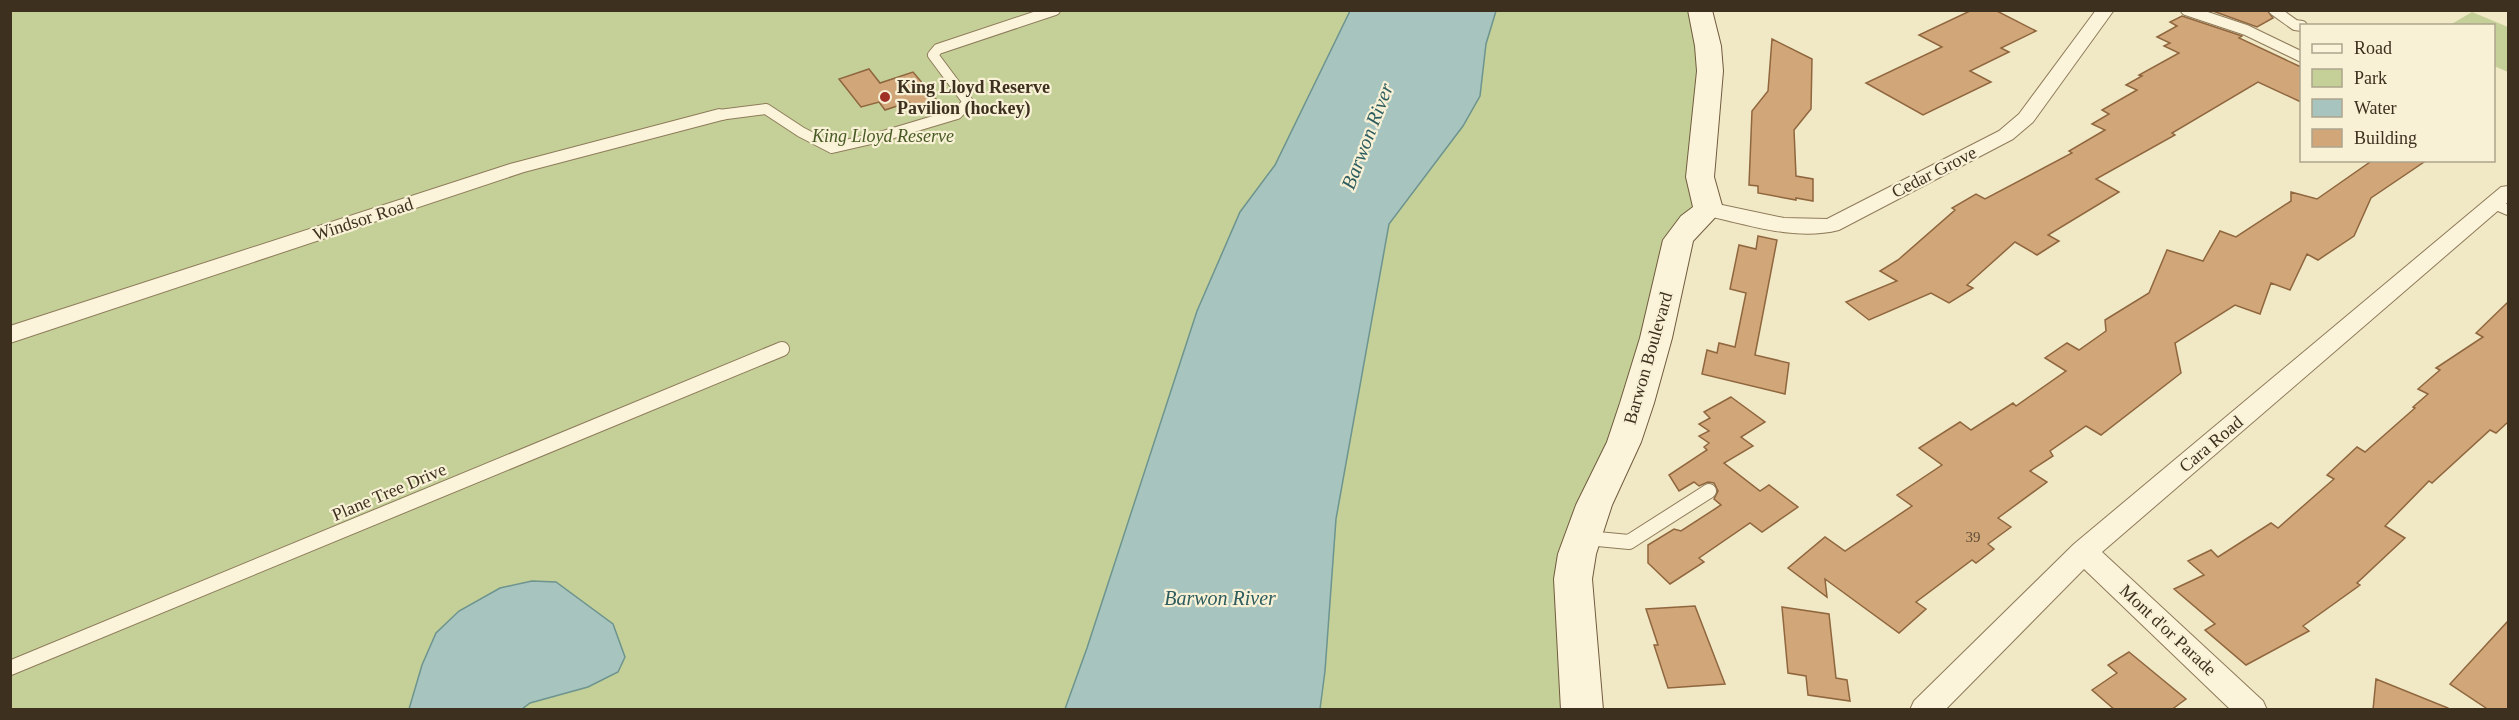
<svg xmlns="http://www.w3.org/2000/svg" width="2519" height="720" viewBox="0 0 2519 720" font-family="Georgia,serif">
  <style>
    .green { fill: #c4d098 }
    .water { fill: #a7c4bf; stroke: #6d948e; stroke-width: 1.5 }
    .building { fill: #d1a779; stroke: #8f663e; stroke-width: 1.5 }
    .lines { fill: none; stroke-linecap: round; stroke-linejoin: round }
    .lane-far1-casing { stroke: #8e7b5a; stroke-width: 12 }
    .lane-casing { stroke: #8e7b5a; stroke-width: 16 }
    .street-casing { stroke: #8e7b5a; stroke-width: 2 }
    .secondary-casing { stroke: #705b3d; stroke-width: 2 }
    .lane-far1 { stroke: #fbf4da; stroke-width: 10 }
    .lane { stroke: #fbf4da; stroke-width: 14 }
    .street { fill: #fbf4da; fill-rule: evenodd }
    .secondary { fill: #fbf4da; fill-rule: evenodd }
    .poi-dot { fill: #a13126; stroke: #f8f1d6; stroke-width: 2 }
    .labels { text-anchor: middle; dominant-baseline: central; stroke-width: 4.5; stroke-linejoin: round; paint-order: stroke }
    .number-label { font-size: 15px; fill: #624e36 }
    .poi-label { font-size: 18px; font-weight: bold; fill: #3d301f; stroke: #f8f1d6; text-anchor: start }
    .park-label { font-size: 18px; font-style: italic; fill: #485b24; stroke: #f8f1d6 }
    .street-label { font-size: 18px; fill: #3d301f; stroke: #f8f1d6 }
    .water-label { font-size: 20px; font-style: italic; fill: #2d5c5e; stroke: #f8f1d6 }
  </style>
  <rect width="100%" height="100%" fill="#f1e8c5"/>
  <!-- green -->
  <path class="green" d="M10,11H1350L1275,165L1240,212L1197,311L1087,648L1065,710L11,709Z
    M1496,11H1700L1710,71L1691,223L1594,505L1582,709L1320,710L1325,671L1336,519L1389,224L1463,126L1480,96L1486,44Z
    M2472,12L2508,27V72L2494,66V26L2450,25Z"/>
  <!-- water -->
  <path class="water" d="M1350,11H1496L1486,44L1480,96L1463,126L1389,224L1336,519L1325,671L1320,709H1065L1087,648L1197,311L1240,212L1275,165Z
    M532,581L556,582L613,624L625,657L618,672L588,687L530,703L522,709H409L422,665L436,633L459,611L500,588Z"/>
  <!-- building -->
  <path class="building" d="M1972,10H1995L2036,31L2001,48L2009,52L1970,71L1991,82L1923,115L1866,83L1942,47L1919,35Z
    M2210,10H2267L2273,18L2257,27Z
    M2182,16L2242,36L2239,38L2301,67V102L2258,82L2172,133L2175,135L2096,179L2119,192L2048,235L2059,241L2037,255L2015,242L1967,285L1973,288L1949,303L1931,293L1869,320L1846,302L1897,281L1880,271L1898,260L1955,210L1952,208L1976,194L1985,199L2072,153L2069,151L2105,130L2092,124L2109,114L2102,110L2137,90L2126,85L2142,76L2139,75L2179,53L2164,46L2170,43L2157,37L2177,26L2170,22Z
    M1772,39L1812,59L1811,109L1794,130L1796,176L1813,179V201L1796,198V200L1758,193V186L1749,185L1752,111L1768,91Z
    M869,69L880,83L913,72L941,105L918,113L909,102L885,110L879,102L861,107L839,79Z
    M2373,160H2427L2371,198L2354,236L2318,260L2307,254L2290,290L2271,283L2260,314L2235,305L2175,343L2181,373L2101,435L2086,426L2050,451L2053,456L2030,471L2047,482L1998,518L2011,527L1988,544L1994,549L1976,563L1972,560L1916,602L1926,609L1899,633L1825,579L1827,597L1788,568L1825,537L1845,551L1912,506L1897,495L1942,465L1919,448L1960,422L1971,430L2013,403L2016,406L2066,371L2045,358L2067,343L2079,350L2106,331L2105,320L2149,293L2167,250L2203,261L2220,231L2236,237L2291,201V192L2317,199Z
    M1758,236L1777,240L1755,355L1789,363L1785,394L1702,374L1707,350L1717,353L1719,343L1735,347L1746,293L1730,289L1739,245L1756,249Z
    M2508,302V422L2496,433L2490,430L2432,483L2429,481L2385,526L2405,538L2357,583L2360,585L2303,626L2309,631L2246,665L2205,630L2215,624L2174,589L2204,575L2188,561L2211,550L2218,557L2271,523L2278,528L2334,479L2327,475L2357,447L2365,452L2415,408L2413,407L2428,394L2418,389L2440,370L2436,368L2483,337L2476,333Z
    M1731,397L1765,422L1741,437L1753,446L1724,463L1760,491L1769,485L1798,507L1762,532L1750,523L1699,558L1704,562L1670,584L1648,563V545L1674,529L1681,531L1721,505L1714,499L1718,491L1714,483L1708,482L1699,486L1694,482L1679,491L1669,475L1707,450L1704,447L1709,443L1699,436L1709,431L1699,424L1710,418L1704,412Z
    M1695,606L1725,684L1668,688L1654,645H1658L1646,609Z
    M1782,607L1829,614L1836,678L1847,680L1850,701L1808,695L1806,676L1788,673Z
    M2508,621V710H2489L2450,684Z
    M2129,652L2186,699L2171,710H2115L2092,690L2117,673L2108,665Z
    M2376,679L2448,708V710H2373Z"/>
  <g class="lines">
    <defs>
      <path id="lane-far1" d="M2186,10L2246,30L2302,57
        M2274,10L2295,25L2302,26
        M719,115L766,109L801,132L832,148L880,137L957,114L968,102L933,55L938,49L1055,10
        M2494,204L2508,210"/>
      <path id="lane" d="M1587,538L1629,542L1709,491
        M10,668L782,349"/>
      <path id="street" d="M2096,10H2114L2033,122L2013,139L1839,230C1796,241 1749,225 1708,216L1700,214L1697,209L1700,204L1708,202L1784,218L1827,219L1999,131L2019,114Z
        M719,109L726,111L729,115L726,119L524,172L10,343V326L510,164Z
        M2508,186V202L2102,552L2263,701L2267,710H2231L2084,569L1945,710H1910L1914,701L2074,544L2501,187Z"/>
      <path id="secondary" d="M1688,10H1712L1721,46L1723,71L1714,177L1723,209L1693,241L1672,338L1654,403L1641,442L1612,505L1596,554L1592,579L1603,710H1561L1554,579L1558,554L1576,505L1607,442L1620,403L1640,338L1663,240L1681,216L1693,207L1686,177L1697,71L1695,46Z"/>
    </defs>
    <!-- lane-far1 casing -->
    <use href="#lane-far1" class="lane-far1-casing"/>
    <!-- lane casing -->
    <use href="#lane" class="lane-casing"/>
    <!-- street casing -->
    <use href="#street" class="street-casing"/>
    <!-- secondary casing -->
    <use href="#secondary" class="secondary-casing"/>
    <!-- lane-far1 -->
    <use href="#lane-far1" class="lane-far1"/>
    <!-- lane -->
    <use href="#lane" class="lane"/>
    <!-- street -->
    <use href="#street" class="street"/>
    <!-- secondary -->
    <use href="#secondary" class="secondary"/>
  </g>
  <!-- markers -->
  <circle class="poi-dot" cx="885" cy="97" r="6"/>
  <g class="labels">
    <!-- number labels -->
    <g class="number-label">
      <text x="1973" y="537">39</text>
    </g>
    <!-- poi labels -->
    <g class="poi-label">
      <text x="897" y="87">King Lloyd Reserve<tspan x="897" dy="21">Pavilion (hockey)</tspan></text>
    </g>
    <!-- park labels -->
    <g class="park-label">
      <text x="883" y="136">King Lloyd Reserve</text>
    </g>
    <!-- street labels -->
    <g class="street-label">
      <text transform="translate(1934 172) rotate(-27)">Cedar Grove</text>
      <text transform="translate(363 219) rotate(-18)">Windsor Road</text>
      <text transform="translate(1648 358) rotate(-74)">Barwon Boulevard</text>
      <text transform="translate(2211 444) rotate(-40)">Cara Road</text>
      <text transform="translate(389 492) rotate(-23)">Plane Tree Drive</text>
      <text transform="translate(2168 630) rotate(43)">Mont d'or Parade</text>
    </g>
    <!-- water labels -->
    <g class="water-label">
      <text transform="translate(1367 136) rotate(-69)">Barwon River</text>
      <text x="1220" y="598">Barwon River</text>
    </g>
  </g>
  <!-- border -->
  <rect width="2519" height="720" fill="none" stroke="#3d301f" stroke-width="24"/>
  <!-- legend -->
  <rect x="2300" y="24" width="195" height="138" fill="#f8f1d6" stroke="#ada48d" stroke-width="1.5"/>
  <rect x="2312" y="44" width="30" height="9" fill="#fbf4da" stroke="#ada48d" stroke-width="1.5"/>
  <text x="2354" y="54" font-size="18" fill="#3d301f">Road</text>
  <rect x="2312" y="69" width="30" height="18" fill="#c4d098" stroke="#ada48d" stroke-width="1.5"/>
  <text x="2354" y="84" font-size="18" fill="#3d301f">Park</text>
  <rect x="2312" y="99" width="30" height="18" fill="#a7c4bf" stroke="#ada48d" stroke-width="1.5"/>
  <text x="2354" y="114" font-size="18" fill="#3d301f">Water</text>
  <rect x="2312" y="129" width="30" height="18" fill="#d1a779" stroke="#ada48d" stroke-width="1.5"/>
  <text x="2354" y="144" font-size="18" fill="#3d301f">Building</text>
</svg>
